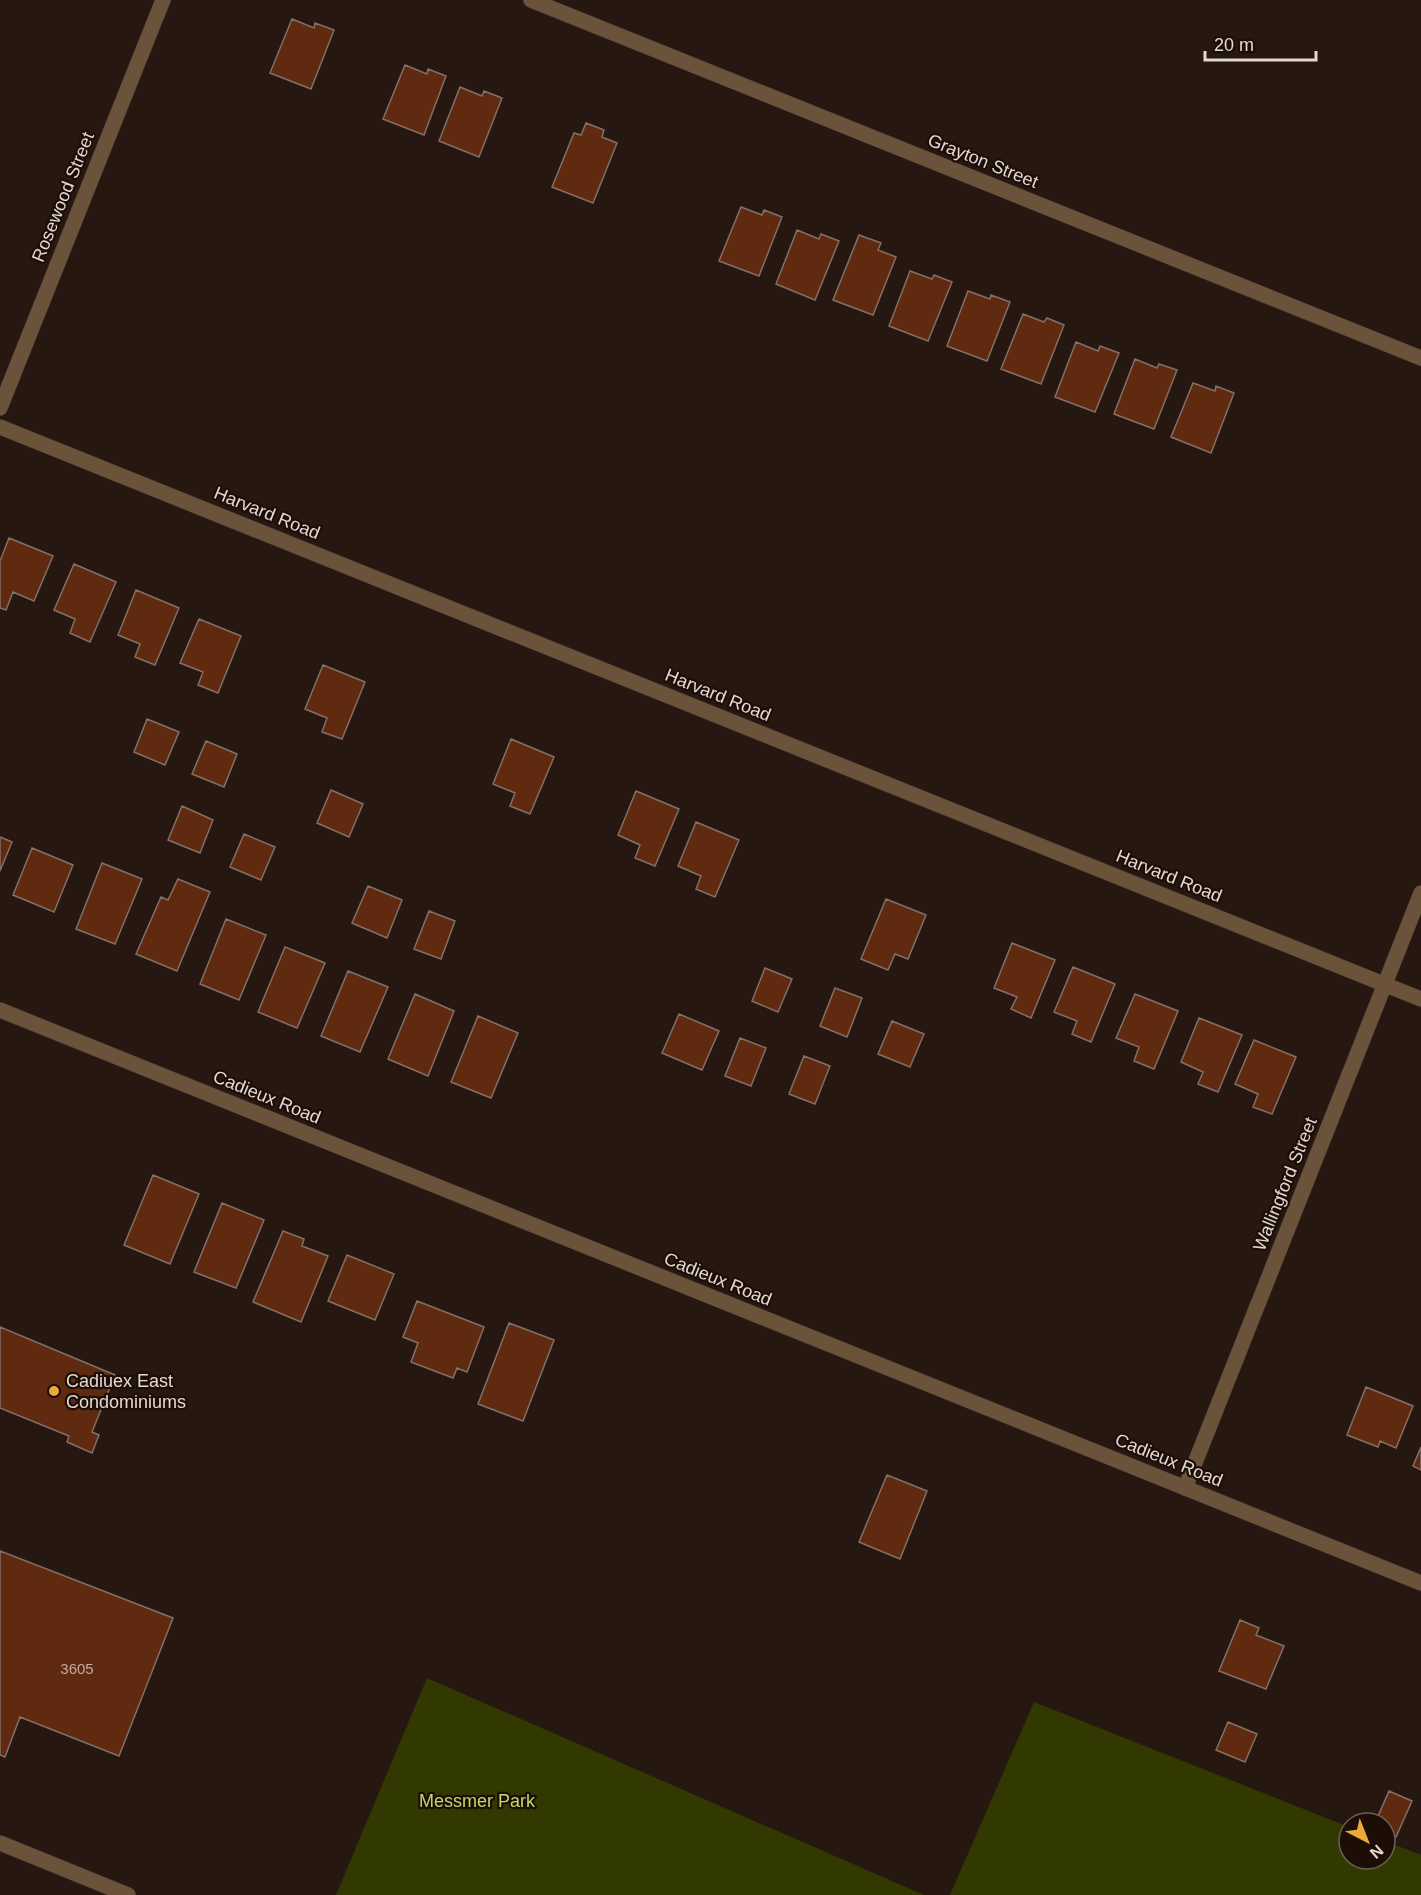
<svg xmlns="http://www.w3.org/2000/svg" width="1421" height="1895" viewBox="0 0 1421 1895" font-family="Arial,sans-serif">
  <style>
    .green { fill: #313900 }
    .building { fill: #5f2a0f; stroke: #837067; stroke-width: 1.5 }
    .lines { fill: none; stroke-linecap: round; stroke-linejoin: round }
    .service-casing { stroke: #41322b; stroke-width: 16 }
    .minor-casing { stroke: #41322b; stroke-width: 16 }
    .tertiary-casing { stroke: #41322b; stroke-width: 16 }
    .service { stroke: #6a533a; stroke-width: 15 }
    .minor { stroke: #6a533a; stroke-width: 15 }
    .tertiary { stroke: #6a533a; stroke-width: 15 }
    .poi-dot { fill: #eca93a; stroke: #1c0e07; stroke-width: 2 }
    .labels { text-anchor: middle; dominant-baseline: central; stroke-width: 4.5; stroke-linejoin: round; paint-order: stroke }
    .number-label { font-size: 15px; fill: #c3aca2 }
    .street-label { font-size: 18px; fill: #e4d8d3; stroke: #1c0e07 }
    .poi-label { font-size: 18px; fill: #e4d8d3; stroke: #1c0e07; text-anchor: start }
    .park-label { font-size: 18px; fill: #c4d769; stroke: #1c0e07 }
  </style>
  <rect width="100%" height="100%" fill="#261710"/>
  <!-- green -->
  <path class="green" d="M427,1678L924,1895H336Z
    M1034,1702L1349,1827V1859H1385V1841L1421,1855V1895H950Z"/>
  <!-- building -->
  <path class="building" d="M292,19L314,28L315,23L334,30L311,89L270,73Z
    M405,65L427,74L428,69L446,76L424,135L383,119Z
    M460,87L482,96L484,91L502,98L479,157L439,141Z
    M586,123L604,130L602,137L617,143L593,203L552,187L574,133L581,135Z
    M741,207L762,215L764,210L782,217L759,276L719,261Z
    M797,230L819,239L821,234L839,241L815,300L776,284Z
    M859,235L881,243L878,250L896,257L873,315L833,300Z
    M910,271L932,279L934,275L952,282L928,341L889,326Z
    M968,291L990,299L991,295L1010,302L987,361L947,346Z
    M1023,314L1044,322L1047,318L1064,325L1041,384L1001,369Z
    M1076,342L1098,351L1100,346L1119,353L1095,412L1055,397Z
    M1135,359L1157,368L1159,364L1177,370L1154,429L1114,414Z
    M1193,383L1215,391L1216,386L1234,393L1211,453L1171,437Z
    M9,538L53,556L34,601L13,592L6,610L0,608V561Z
    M74,564L116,582L90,642L70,633L75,619L54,610Z
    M136,590L179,608L155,665L135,657L140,644L118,635Z
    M199,619L241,636L218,693L198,685L203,672L180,663Z
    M323,665L365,682L342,739L322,732L327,718L305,709Z
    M147,719L179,732L165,765L134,752Z
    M511,739L554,757L530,814L510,806L515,793L493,784Z
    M206,741L237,754L224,787L192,774Z
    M331,790L363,804L349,837L317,823Z
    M636,791L679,809L655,866L635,858L640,845L618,835Z
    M182,806L213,820L200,853L168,840Z
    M696,822L739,840L715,897L696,889L701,876L678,866Z
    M244,834L275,847L261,880L230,867Z
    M0,837L12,842L0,871Z
    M32,848L73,865L54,912L13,895Z
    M102,863L142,879L115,944L76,929Z
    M178,879L210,892L177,971L136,954L161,897L168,900Z
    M368,886L402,900L387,938L352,923Z
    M886,899L926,915L908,959L895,954L888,970L861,959Z
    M429,911L455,921L441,959L414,949Z
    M226,919L266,935L239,1000L200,984Z
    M1012,943L1055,960L1031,1018L1011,1009L1017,997L994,988Z
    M285,947L325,963L297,1028L258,1012Z
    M1073,967L1115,984L1091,1042L1072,1034L1077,1021L1054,1012Z
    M765,968L792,979L778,1012L752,1001Z
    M348,971L388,987L360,1052L321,1036Z
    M835,988L862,998L847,1037L820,1026Z
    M415,994L454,1011L428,1076L388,1059Z
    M1135,994L1178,1011L1154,1069L1134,1061L1139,1047L1116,1038Z
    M679,1014L719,1031L702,1070L662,1053Z
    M478,1016L518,1033L491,1098L451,1082Z
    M1199,1018L1242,1035L1218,1092L1198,1084L1203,1072L1181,1062Z
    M892,1021L924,1034L910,1067L878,1054Z
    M740,1038L766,1048L751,1086L725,1076Z
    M1254,1040L1296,1057L1272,1114L1253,1107L1258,1094L1235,1084Z
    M804,1056L830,1066L815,1104L789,1094Z
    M153,1175L199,1194L170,1264L124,1245Z
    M222,1203L264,1220L236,1288L194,1272Z
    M283,1231L304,1239L302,1246L328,1256L301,1322L253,1302Z
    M347,1255L394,1274L375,1320L328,1301Z
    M417,1301L484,1327L467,1372L457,1368L453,1378L411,1362L418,1343L403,1337Z
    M509,1323L554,1340L523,1421L478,1404Z
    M0,1327L115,1375L92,1432L99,1435L92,1453L67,1442L69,1436L0,1408Z
    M1366,1387L1413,1406L1396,1448L1380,1441L1378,1447L1347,1435Z
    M1421,1447V1470L1413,1466Z
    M887,1475L927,1491L900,1559L859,1542Z
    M0,1551L173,1618L119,1756L20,1717L5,1757L0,1755Z
    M1240,1620L1259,1628L1256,1635L1284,1646L1266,1689L1219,1671Z
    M1228,1722L1257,1734L1245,1762L1216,1750Z
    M1389,1791L1412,1801L1396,1837L1385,1833V1823H1375Z"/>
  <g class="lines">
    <defs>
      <path id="service" d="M0,1843L128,1895"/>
      <path id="minor" d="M531,0L1421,358
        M0,408L163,0
        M0,427L1421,999
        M1185,1488L1421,893"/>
      <path id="tertiary" d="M0,1010L1421,1583"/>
    </defs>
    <!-- service casing -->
    <use href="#service" class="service-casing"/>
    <!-- minor casing -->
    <use href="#minor" class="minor-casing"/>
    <!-- tertiary casing -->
    <use href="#tertiary" class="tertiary-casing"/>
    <!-- service -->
    <use href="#service" class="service"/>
    <!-- minor -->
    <use href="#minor" class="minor"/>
    <!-- tertiary -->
    <use href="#tertiary" class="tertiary"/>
  </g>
  <!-- markers -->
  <circle class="poi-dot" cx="54" cy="1391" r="6"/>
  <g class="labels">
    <!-- number labels -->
    <g class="number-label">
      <text x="77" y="1668">3605</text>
    </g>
    <!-- street labels -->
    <g class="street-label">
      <text transform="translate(983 161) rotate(22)">Grayton Street</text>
      <text transform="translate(63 197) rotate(-68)">Rosewood Street</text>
      <text transform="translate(267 513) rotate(22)">Harvard Road</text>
      <text transform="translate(718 695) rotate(22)">Harvard Road</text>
      <text transform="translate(1169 876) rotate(22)">Harvard Road</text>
      <text transform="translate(267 1097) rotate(22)">Cadieux Road</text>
      <text transform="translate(1285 1184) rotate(-68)">Wallingford Street</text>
      <text transform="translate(718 1279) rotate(22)">Cadieux Road</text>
      <text transform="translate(1169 1460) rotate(22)">Cadieux Road</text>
    </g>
    <!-- poi labels -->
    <g class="poi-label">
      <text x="66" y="1381">Cadiuex East<tspan x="66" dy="21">Condominiums</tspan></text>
    </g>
    <!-- park labels -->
    <g class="park-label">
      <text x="477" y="1801">Messmer Park</text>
    </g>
  </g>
  <!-- north arrow -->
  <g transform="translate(1367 1841) rotate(138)"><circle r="28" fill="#1c0e07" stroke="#6c5f59" stroke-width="1.5"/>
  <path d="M0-4.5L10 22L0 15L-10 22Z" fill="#eca93a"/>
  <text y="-9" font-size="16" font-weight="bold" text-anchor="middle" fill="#e4d8d3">N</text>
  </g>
  <!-- scale -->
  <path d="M1205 51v9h111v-9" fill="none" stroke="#e4d8d3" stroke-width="3"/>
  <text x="1214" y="51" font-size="18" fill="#e4d8d3" stroke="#1c0e07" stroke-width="4.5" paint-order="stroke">20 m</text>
</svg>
